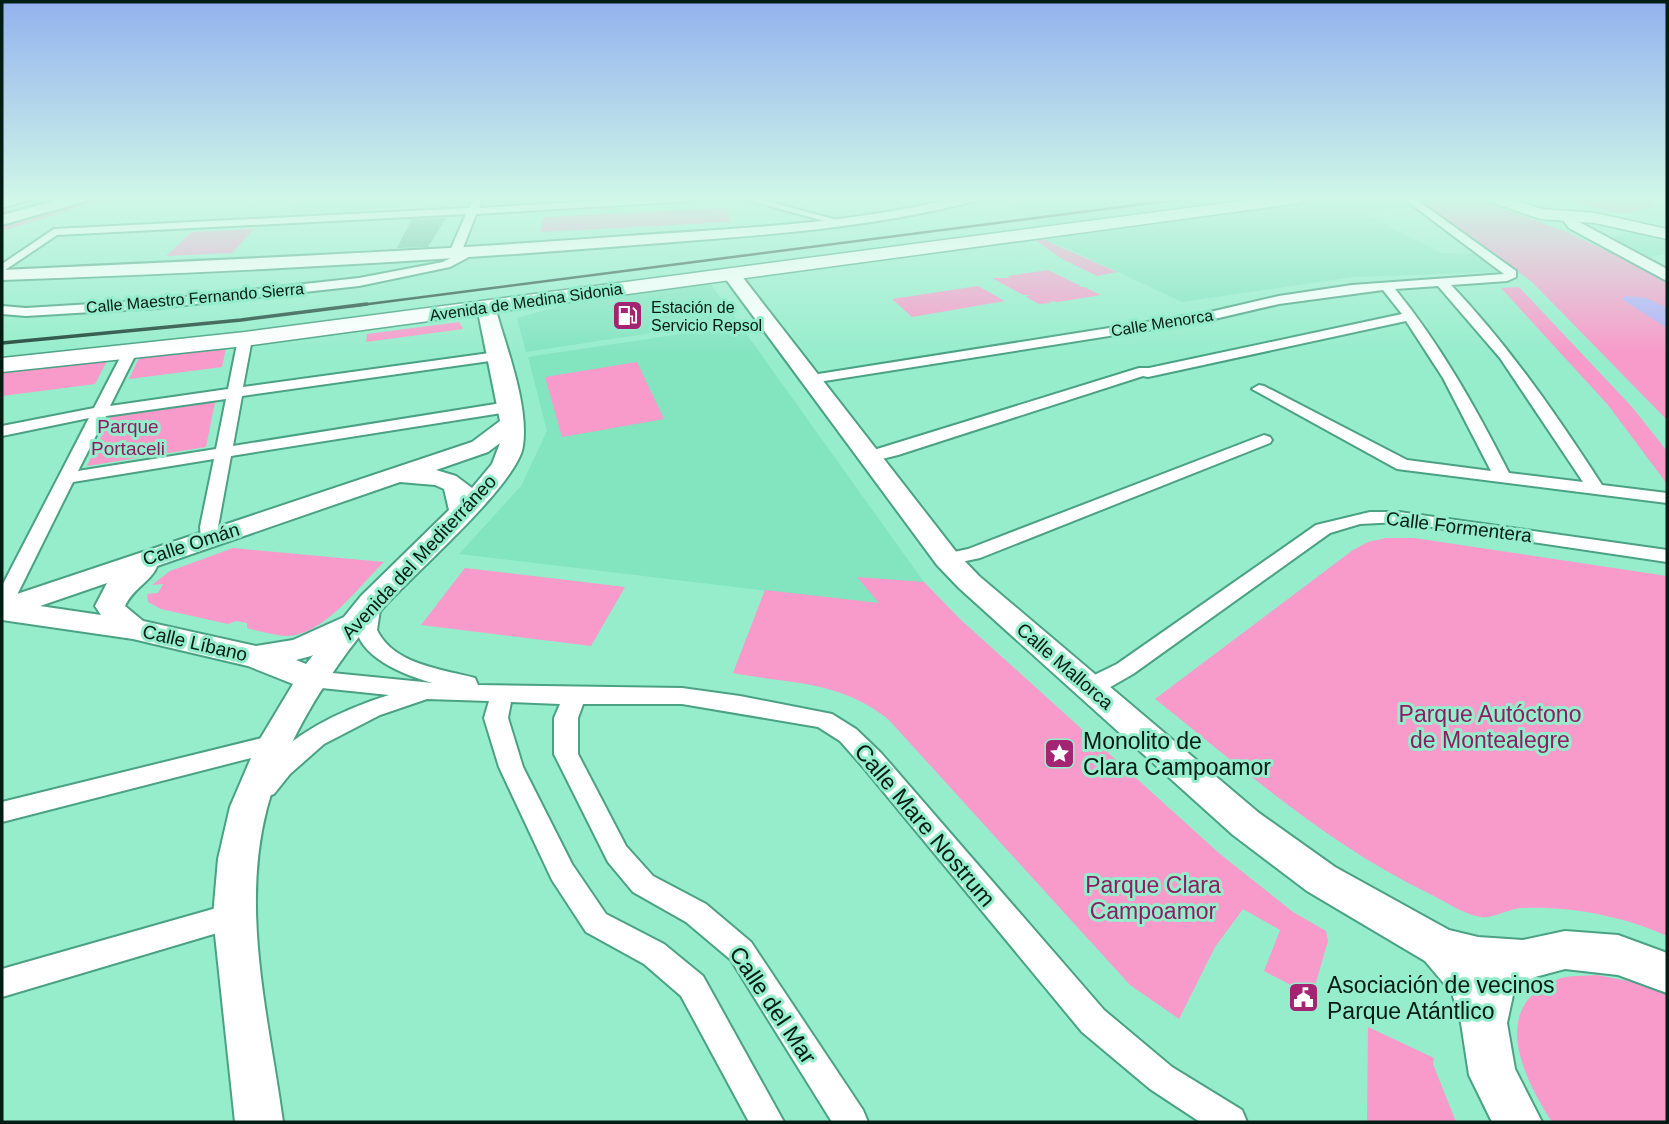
<svg xmlns="http://www.w3.org/2000/svg" width="1669" height="1124" viewBox="0 0 1669 1124" font-family="Helvetica,sans-serif">
  <style>
    .built { fill: #83e4c0 }
    .green { fill: #f89aca }
    .water { fill: #b5aef8 }
    .building { fill: #67bd9e }
    .lines { fill: none; stroke-linecap: round; stroke-linejoin: round }
    .street-casing { stroke: #4aa183; stroke-width: 4 }
    .secondary-casing { stroke: #4aa183; stroke-width: 4 }
    .primary-casing { stroke: #4aa183; stroke-width: 3 }
    .street { fill: #fff; fill-rule: evenodd }
    .secondary { fill: #fff; fill-rule: evenodd }
    .primary { fill: #fff; fill-rule: evenodd }
    .rail-far1 { stroke: #22493b; stroke-width: 2.5 }
    .rail { stroke: #22493b; stroke-width: 3.5 }
    .labels { text-anchor: middle; dominant-baseline: central; stroke-width: 6; stroke-linejoin: round; paint-order: stroke }
    .far-street-label { font-size: 16px; fill: #021d14; stroke: #96edcc }
    .far-poi-label { font-size: 16px; fill: #021d14; stroke: #96edcc; text-anchor: start }
    .park-label { font-size: 19px; fill: #8e1e63; stroke: #96edcc }
    .street-label { font-size: 19px; fill: #021d14; stroke: #96edcc }
    .near-park-label { font-size: 23px; fill: #8e1e63; stroke: #96edcc }
    .near-poi-label { font-size: 23px; fill: #021d14; stroke: #96edcc; text-anchor: start }
    .near-street-label { font-size: 23px; fill: #021d14; stroke: #96edcc }
  </style>
  <rect width="100%" height="100%" fill="#96edcc"/>
  <!-- built -->
  <path class="built" d="M302,198H404L398,208L288,214Z
    M1043,198H1268L1041,226L1010,207L1013,201Z
    M1323,198H1399L1413,207L1361,213L1392,226L1389,227L1442,253L1478,254L1499,272L1353,277L1182,302L1071,250L1040,238Z
    M1637,232L1667,239V253L1650,257L1611,237Z
    M710,283L737,320L526,352L517,318L573,302Z
    M740,325L924,582L953,613L459,554L521,486L547,431L528,357Z"/>
  <!-- green -->
  <path class="green" d="M96,198L103,200L2,231V225Z
    M1416,198H1473L1488,203L1564,231L1616,255L1667,283V420L1531,281Z
    M1572,198H1637L1657,205C1623,219 1607,212 1573,201L1576,199Z
    M727,208L730,222L540,232L544,217Z
    M254,229L232,253L166,256L192,232Z
    M1040,238L1117,272L1097,276L1062,259L1034,239Z
    M1048,270L1081,286L1078,287H1084L1101,295L1058,302L1049,301L1051,303L1039,304L1026,297L1030,295H1023L992,278H1010L1008,276Z
    M978,286L1005,301L912,317L892,299Z
    M1519,287L1632,407L1667,451V484L1608,405L1501,288Z
    M459,322L463,329L366,342L367,334Z
    M226,348L222,367L129,379L139,358Z
    M107,361L95,384L2,396V372Z
    M637,362L664,419L562,437L545,377Z
    M215,402L206,447L87,466L111,416Z
    M1386,538H1414L1667,576V936C1623,916 1570,906 1522,908C1509,908 1494,919 1481,917C1462,914 1445,901 1428,893C1323,842 1245,770 1155,699L1353,550L1368,542Z
    M233,548L384,562C359,586 323,637 285,636C272,635 259,631 247,628V623L236,621L228,624L161,609L148,602L147,594L158,593L163,584L152,585L170,571Z
    M465,568L625,587L591,646L421,625Z
    M857,577L924,582L960,619L1220,854L1293,912L1326,931L1328,941L1312,996L1264,971L1280,930L1243,909L1215,947L1179,1019L1130,985L888,719C839,680 791,684 733,673L765,590L879,603Z
    M1597,975L1638,983L1667,995V1122H1552C1523,1077 1488,1006 1558,979C1569,975 1585,976 1597,975Z
    M1368,1027L1434,1058L1433,1064L1456,1122H1367Z"/>
  <!-- water -->
  <path class="water" d="M1627,296L1647,298L1667,308V328L1626,302L1622,298Z"/>
  <!-- building -->
  <path class="building" d="M446,218L428,247L397,248L412,219Z"/>
  <g class="lines">
    <defs>
      <path id="street" d="M18,198H34L2,208V202Z
        M474,198L482,200L479,208L649,198H696L691,201L476,214L463,248L471,251L467,258L450,267L359,286L158,308L26,316L2,314V306L26,308L158,300L359,278L443,262L458,254L450,251L466,214L57,235L2,272V264L54,229L469,208Z
        M740,198H756L848,223L843,226Z
        M1403,198H1414L1516,271V277L1507,281L1451,285C1509,346 1556,414 1602,485L1667,493V503L1397,469L1252,389L1259,385L1264,386L1407,460L1491,471L1443,378L1406,321L1148,377L1143,376L898,455L870,462L862,457L864,453L1139,368H1149L1402,314L1383,290L1279,304L1210,320L812,383L805,379L812,375L1210,312L1279,296L1352,285L1504,274ZM1438,286L1500,358L1583,482L1509,473C1476,408 1440,344 1395,289Z
        M245,335L252,339L243,387L497,352L504,356L497,360L242,396L233,446L508,402L516,407L508,412L231,456L218,527L219,538L210,544L201,538L200,527L214,459L73,482L12,605L9,610L2,611V586L89,418L2,436V426L94,408L123,352L130,348L137,352L110,406L228,389L238,339ZM226,399L216,449L78,471L106,416Z
        M1264,435L1270,437L1272,440L1270,443L980,558L947,565L937,559L940,555L968,549Z
        M1370,512H1399L1667,550V562L1399,522L1360,524L1330,533L1133,674C1118,682 1099,697 1082,693L1079,687L1082,681L1117,664L1316,525Z
        M371,597L378,598L381,603L377,630C394,665 442,669 475,678L478,685L682,688L740,696L832,714L856,729L881,753L1104,1010L1172,1067L1242,1110L1247,1122H1200L1150,1089L1082,1032L863,767L840,741L818,727L682,704H583L578,718V754L626,846L653,876L706,904L751,942L863,1110L868,1122H832L731,960L686,922L633,892L608,862L554,754V718L560,704L511,702L508,718L523,767L572,864L606,914L664,944L703,976L784,1122H749L681,996L644,964L586,932L552,880L499,767L484,718L489,701L427,699L380,715L324,744L290,774L274,794L265,797L256,794L252,787C278,738 339,711 389,695L312,687L304,684L301,679L304,674L312,671L433,683C397,673 333,647 364,598Z
        M274,735L282,738L286,744L282,750L2,822V802Z
        M234,903L244,907L248,916L244,925L2,997V969Z"/>
      <path id="secondary" d="M65,198H88L86,201L2,225V215Z
        M954,198H977L975,201C855,232 732,237 609,247C407,263 204,273 2,280V270C210,260 419,252 627,236C736,228 847,225 954,198Z
        M1568,211L1573,213L1579,222L1667,269V281L1569,228L1560,216Z
        M731,269L737,270L957,553L979,576L1259,813L1335,867L1449,930L1478,937L1523,940L1565,931L1618,935L1667,953V993L1618,975L1565,969L1535,977L1513,995L1507,1023L1515,1069L1542,1122H1492L1469,1075L1461,1023L1452,993L1425,961L1307,891L1233,835L959,588L937,565L725,278L722,274Z
        M486,301L495,307C506,347 529,405 523,446C518,484 412,575 383,608C335,662 286,738 267,808C240,911 269,1019 283,1122H235L213,916L218,859L230,807L257,744L293,684L248,666L133,639L2,620V599L472,442L500,421L477,307ZM500,443L492,464L472,488L456,476L436,470L488,452ZM400,482L435,485L444,489L449,510L361,596L344,617L293,640L256,646L143,621L125,606C133,588 152,581 157,566ZM107,583L95,606L101,615L40,606ZM313,655L306,664L296,660L311,656Z"/>
      <path id="primary" d="M1264,198H1307L1299,203L245,346L2,372V358L245,332Z
        M1486,198H1509L1542,209L1595,213L1667,229V239L1595,223L1540,219L1488,201Z"/>
    </defs>
    <!-- street casing -->
    <use href="#street" class="street-casing"/>
    <!-- secondary casing -->
    <use href="#secondary" class="secondary-casing"/>
    <!-- primary casing -->
    <use href="#primary" class="primary-casing"/>
    <!-- street -->
    <use href="#street" class="street"/>
    <!-- secondary -->
    <use href="#secondary" class="secondary"/>
    <!-- primary -->
    <use href="#primary" class="primary"/>
    <!-- rail-far1 -->
    <path class="rail-far1" d="M353,306L1190,198"/>
    <!-- rail -->
    <path class="rail" d="M2,343L241,320L367,304"/>
  </g>
  <!-- sky -->
  <linearGradient id="sky" x2="0" y2="1"><stop stop-color="#93b2ee"/><stop offset="0.56" stop-color="#d0f7e8"/><stop offset="1" stop-color="#d0f7e8" stop-opacity="0"/></linearGradient>
  <rect width="1669" height="355" fill="url(#sky)"/>
  <!-- icons -->
  <defs>
    <symbol id="fuel-square" viewBox="-11 -11 22 22"><rect x="-9" y="-9" width="18" height="18" rx="4" fill="#a42373" stroke="#96edcc"/><path d="M-5.5-6h7V0h2V4h1.3V-2.5L3-4.5l.8-.8L6-3V5H2.5V1h-1V6h-7ZM-4.2-4.7v3.2H.2V-4.7Z" fill="#fff"/></symbol>
    <symbol id="sight-square" viewBox="-11 -11 22 22"><rect x="-9" y="-9" width="18" height="18" rx="4" fill="#a42373" stroke="#96edcc"/><path d="M0-6L1.8-2.2L6-1.7L2.9 1.2L3.7 5.4L0 3.3L-3.7 5.4L-2.9 1.2L-6-1.7L-1.8-2.2Z" fill="#fff"/></symbol>
    <symbol id="civic-square" viewBox="-11 -11 22 22"><rect x="-9" y="-9" width="18" height="18" rx="4" fill="#a42373" stroke="#96edcc"/><path d="M-.6-6.5H3V-4.5H.6V-3L4-1V1h2V6H-6V1h2V-1L-.6-3ZM-1.2 2.5V6h2.4V2.5Z" fill="#fff"/></symbol>
  </defs>
  <g fill-rule="evenodd">
    <use href="#fuel-square" x="610" y="298" width="35" height="35"/>
    <use href="#sight-square" x="1042" y="736" width="35" height="35"/>
    <use href="#civic-square" x="1286" y="980" width="35" height="35"/>
  </g>
  <g class="labels">
    <!-- far-street labels -->
    <g class="far-street-label">
      <text transform="translate(195 298) rotate(-5)">Calle Maestro Fernando Sierra</text>
      <text transform="translate(526 302) rotate(-8)">Avenida de Medina Sidonia</text>
      <text transform="translate(1162 323) rotate(-9)">Calle Menorca</text>
    </g>
    <!-- far-poi labels -->
    <g class="far-poi-label">
      <text x="651" y="307">Estación de<tspan x="651" dy="18">Servicio Repsol</tspan></text>
    </g>
    <!-- park labels -->
    <g class="park-label">
      <text x="128" y="426">Parque<tspan x="128" dy="22">Portaceli</tspan></text>
    </g>
    <!-- street labels -->
    <g class="street-label">
      <text transform="translate(1459 527) rotate(7)">Calle Formentera</text>
      <text transform="translate(191 544) rotate(-18)">Calle Omán</text>
      <text transform="translate(419 557) rotate(-47)">Avenida del Mediterráneo</text>
      <text transform="translate(195 643) rotate(13)">Calle Líbano</text>
      <text transform="translate(1065 666) rotate(41)">Calle Mallorca</text>
    </g>
    <!-- near-park labels -->
    <g class="near-park-label">
      <text x="1490" y="714">Parque Autóctono<tspan x="1490" dy="26">de Montealegre</tspan></text>
      <text x="1153" y="885">Parque Clara<tspan x="1153" dy="26">Campoamor</tspan></text>
    </g>
    <!-- near-poi labels -->
    <g class="near-poi-label">
      <text x="1083" y="741">Monolito de<tspan x="1083" dy="26">Clara Campoamor</tspan></text>
      <text x="1327" y="985">Asociación de vecinos<tspan x="1327" dy="26">Parque Atántlico</tspan></text>
    </g>
    <!-- near-street labels -->
    <g class="near-street-label">
      <text transform="translate(925 825) rotate(50)">Calle Mare Nostrum</text>
      <text transform="translate(773 1005) rotate(56)">Calle del Mar</text>
    </g>
  </g>
  <!-- border -->
  <rect width="1669" height="1124" fill="none" stroke="#021d14" stroke-width="7"/>
</svg>
